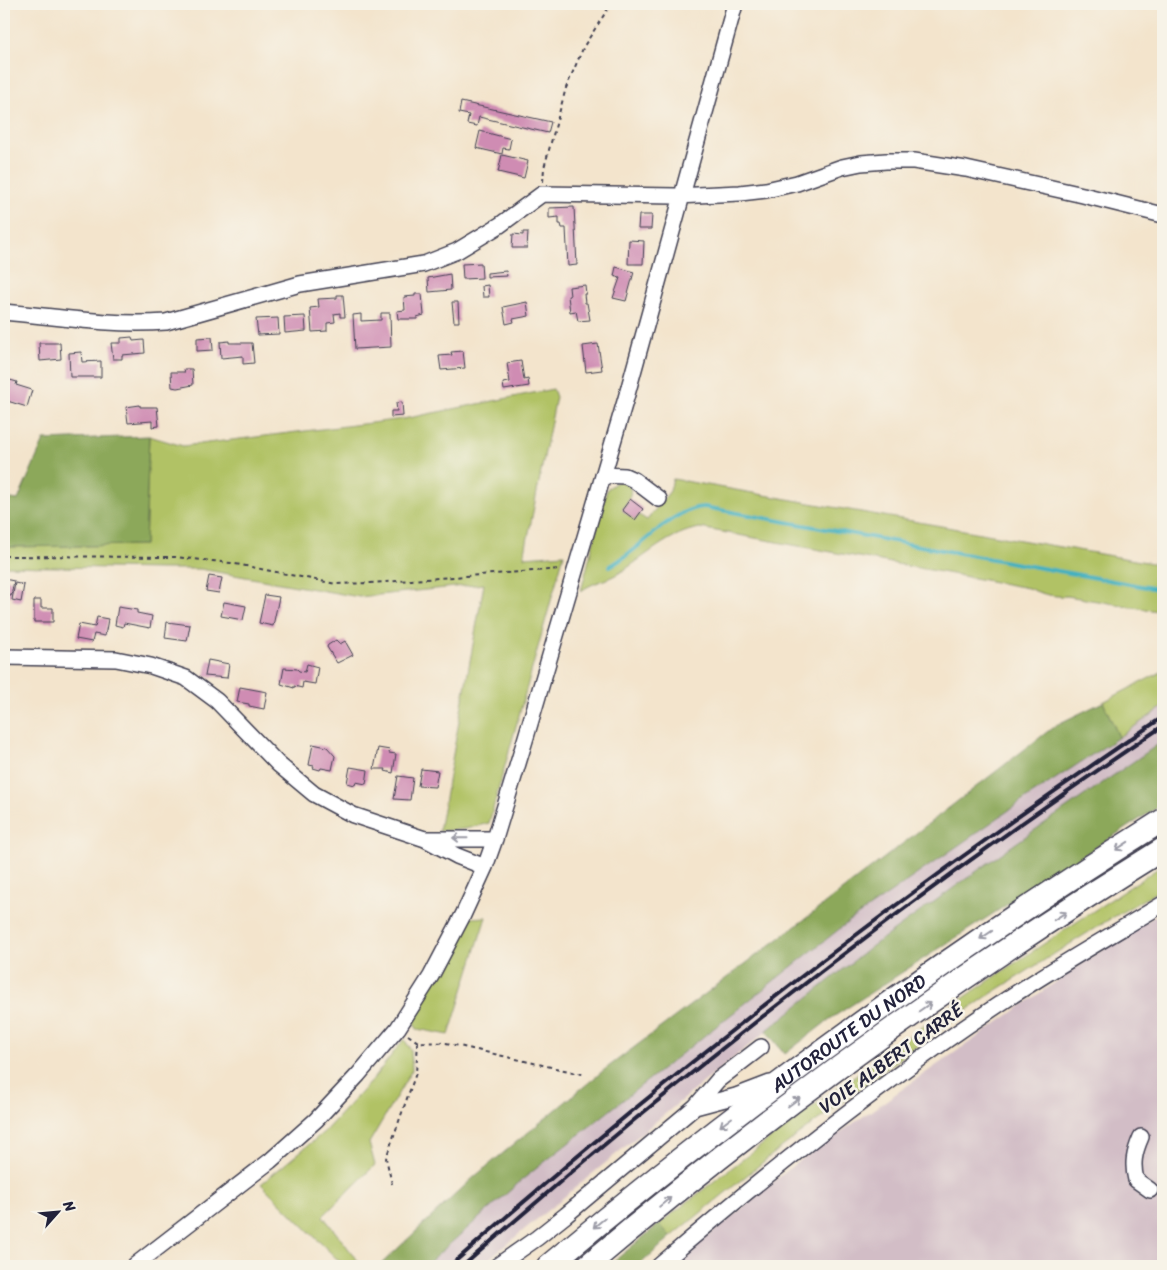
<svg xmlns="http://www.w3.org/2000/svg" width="1167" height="1270" viewBox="0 0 1167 1270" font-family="Sriracha,sans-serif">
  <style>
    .industrial { fill: #d2bdc6 }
    .green { fill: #b1c265; stroke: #6a7250 }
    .forest { fill: #8ca85a; stroke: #57654a }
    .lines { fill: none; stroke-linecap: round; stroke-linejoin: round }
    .stream { stroke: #44b1c0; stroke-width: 4 }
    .building { fill: #cf8cb3 }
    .minor-casing { stroke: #413f51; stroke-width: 18 }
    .highway-casing { stroke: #413f51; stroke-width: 25 }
    .path { stroke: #413f51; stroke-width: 2; stroke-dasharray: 4 4; stroke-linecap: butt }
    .minor { stroke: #fff; stroke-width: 15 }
    .highway { stroke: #fff; stroke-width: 22 }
    .rail { stroke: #22223b; stroke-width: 4 }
    .oneway { stroke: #9c9ca7 }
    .labels { text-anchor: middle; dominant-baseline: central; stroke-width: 5; stroke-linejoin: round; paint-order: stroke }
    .street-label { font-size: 19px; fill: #22223b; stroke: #f7f3e8 }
  </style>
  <rect width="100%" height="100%" fill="#f7f3e8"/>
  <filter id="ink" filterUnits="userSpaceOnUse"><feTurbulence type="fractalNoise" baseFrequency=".02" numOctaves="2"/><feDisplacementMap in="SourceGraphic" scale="10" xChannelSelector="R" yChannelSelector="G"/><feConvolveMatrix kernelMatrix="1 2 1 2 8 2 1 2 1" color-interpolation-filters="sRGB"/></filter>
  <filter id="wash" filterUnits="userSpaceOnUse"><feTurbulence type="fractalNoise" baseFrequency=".0096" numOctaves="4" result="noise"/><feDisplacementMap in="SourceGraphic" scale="20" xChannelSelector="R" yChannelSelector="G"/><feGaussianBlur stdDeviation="1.12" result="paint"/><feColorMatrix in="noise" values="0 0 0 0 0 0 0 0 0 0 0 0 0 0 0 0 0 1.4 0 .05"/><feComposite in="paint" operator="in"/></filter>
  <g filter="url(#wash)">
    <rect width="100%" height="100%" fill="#f3e4cc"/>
    <!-- industrial -->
    <path class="industrial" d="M1163,686V741L871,947L727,1063L480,1266H409L452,1228L1078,744Z
      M1163,912V1266H672L795,1164L1129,931Z"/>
    <!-- green -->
    <path class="green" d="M553,389L556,397L524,557L564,554L489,823L465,829L439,831L484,584L359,597L200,569H160L4,566V547L145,545L149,436L183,446L403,419Z
      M673,479L1163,565V612L1067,596C1053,597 1041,594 1028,588L700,528C668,533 646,557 619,573C606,581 593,582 581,591L607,489L618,481C638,484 630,499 622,510L635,520L639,515L647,520L670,491Z
      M1163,671V707L1119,737L1103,702Z
      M1163,865V888L1100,925L986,997L905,1055L778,1150L671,1237L659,1224C737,1163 816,1103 897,1045C984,982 1074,924 1163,865Z
      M486,917L449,1035L417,1029L411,1018L469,918Z
      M404,1039L411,1050L412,1070L369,1143L375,1165L323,1216L362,1266H344L261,1184L324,1132L373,1079Z"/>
    <!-- forest -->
    <path class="forest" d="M149,436L145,545L4,547V498L18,500L44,440Z
      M1103,702L1119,737L1028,797L847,923L523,1179L425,1266H379L474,1177L604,1070L809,916L1056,725Z
      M1163,741V804L830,1019L785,1054L766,1031L871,947L1016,843Z
      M659,1224L671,1237L638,1266H608Z"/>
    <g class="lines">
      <!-- stream -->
      <path class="stream" d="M610,566C640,551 671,508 704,507L1163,590"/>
    </g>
    <g id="blocks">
      <!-- building -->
      <path class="building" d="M461,102L551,122L548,133L479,117L477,126L467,124L469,115L459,113Z
        M480,131L511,139L509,149L503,148L502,154L476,148Z
        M502,155L528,161L524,178L498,172Z
        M574,207L577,265L568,266L566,228H562L561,224H559V217L549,218V208Z
        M639,215H652L651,229H638Z
        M523,232H528L527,248H512L513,234L523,235Z
        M629,240L644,241L643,264H628Z
        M481,263L482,278L463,279L462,264Z
        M616,267L634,272L626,301L613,298L620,278L614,276Z
        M506,271L507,276L487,277V273Z
        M450,274L451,290L429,292L428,278Z
        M488,285L489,297H483L482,286Z
        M585,285L586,294H584L585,303H587L590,320L578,321L576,311L570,312L568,296H570L569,287Z
        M415,294H422L424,315L417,317V319H398L397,311L405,310L404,297L415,296Z
        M337,295H343L345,317H340V313L334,314L335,322L327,323V331L312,332L310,308L319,307L318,299L337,298Z
        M452,302H458L459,322H454Z
        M527,302L529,316L513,319L514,322L506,324L503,307Z
        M381,313H390L391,347L355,349L353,315L361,314V321L381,320Z
        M305,316L306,331L285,333L284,317Z
        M278,318L279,334L258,335L256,319Z
        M132,337L133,341L144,340L145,353L122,355V359H113L111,343H121V338Z
        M212,337L213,350L197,351V338Z
        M229,341V343H252L254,363L243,364V356L221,358L220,342Z
        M39,343H60L61,359L40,361Z
        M598,344L602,370L586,372L583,346Z
        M463,351L465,368L441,370L439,356L452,355L451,352Z
        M81,352L82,362L101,361V377H70L69,353Z
        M521,361L524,380L528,379L529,386L504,390L503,383L510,382L507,363Z
        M184,369H192L193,385L177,388L172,387L171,372H185Z
        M10,380L17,382L16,385L32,390L27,407L4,400Z
        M402,402L403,416L391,417V411H397L396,403Z
        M140,405V407H157L159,426L152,427V421L128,423L126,407Z
        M630,499L643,509L635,520L622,510Z
        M209,576L222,578L219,593L206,591Z
        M4,579L14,581L11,596L4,595Z
        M15,583L24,585L21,602L12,600Z
        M265,595L279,597L273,626L259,623Z
        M34,600H41V608H53V622H34Z
        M224,602L246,606L243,620L221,616Z
        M118,607L137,610V613L152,616L150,628L124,623L123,627L115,625Z
        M97,617L108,619L105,636L94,634L92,642L76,639L79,624L95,627Z
        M167,622L190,625L187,641L165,638Z
        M336,640L340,644L345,641L353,655L337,663L327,647L328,645Z
        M208,660L229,664L227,678L205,676Z
        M307,664L318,667L315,684L303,682L302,688L294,686V688L281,684L284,668L297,669L299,671L305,672Z
        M240,687L267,692L264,709L249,706V704L237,702Z
        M313,744L327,747L335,756L332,770L321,768L320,770L313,768L314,766L309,765Z
        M378,748L390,750L389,753L396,754L393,773L385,771L386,769H374Z
        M350,767L368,770L366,784L356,782L355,785L347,783Z
        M421,769L438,771L435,787L418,786Z
        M398,776L413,778L410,800L394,799Z"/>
    </g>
  </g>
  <g filter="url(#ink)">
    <use href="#blocks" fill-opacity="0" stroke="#413f51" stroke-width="1"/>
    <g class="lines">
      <defs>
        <path id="minor" d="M4,312C57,317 112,326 166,322L300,284L424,264L457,251L500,225L542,194L676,196L740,193L766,190L797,183L842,167L861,163L886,161H914L966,169L1083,195L1163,215
          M603,475L625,476L634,480L659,499
          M4,657L116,659L151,666L186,678L217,701L278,764L314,794L353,815L425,839L457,856L485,867
          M426,839H495
          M695,1107L736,1096L770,1083
          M1141,1137C1134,1153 1132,1164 1136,1180L1150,1190
          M134,1266L270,1161L316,1120L358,1075L398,1028L431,976L463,915L485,867L495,839L526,737L626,398L735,4
          M497,1266L537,1238L566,1215L695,1107L718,1080L761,1047
          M659,1266C767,1173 879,1084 998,1005C1052,969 1108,937 1163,904"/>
        <g id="highway">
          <path id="s1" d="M548,1266C743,1103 948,954 1163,820"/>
          <path d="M587,1266C768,1113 962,973 1163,849"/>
        </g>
      </defs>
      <!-- minor casing -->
      <use href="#minor" class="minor-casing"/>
      <!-- highway casing -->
      <use href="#highway" class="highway-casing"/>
      <!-- path -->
      <path class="path" d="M543,182L544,168L566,88L584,46L611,4
        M4,556L175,557L231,563L336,584L371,583L561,569
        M408,1035L418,1042L446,1043L586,1075
        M392,1184L386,1158L416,1073L418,1042"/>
      <!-- minor -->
      <use href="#minor" class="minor"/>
      <!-- highway -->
      <use href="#highway" class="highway"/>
      <!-- rail -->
      <path class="rail" d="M450,1266C675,1067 914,884 1163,717
        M463,1266C684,1071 918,890 1163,726"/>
    </g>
    <!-- one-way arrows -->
    <defs><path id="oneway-shaft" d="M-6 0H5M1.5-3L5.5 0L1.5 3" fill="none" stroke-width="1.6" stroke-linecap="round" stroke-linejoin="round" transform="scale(1.25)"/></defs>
    <g class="oneway">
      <use href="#oneway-shaft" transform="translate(460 838) rotate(-179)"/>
      <use href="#oneway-shaft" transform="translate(1122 846) rotate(147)"/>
      <use href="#oneway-shaft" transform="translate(1060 916) rotate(-33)"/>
      <use href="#oneway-shaft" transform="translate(986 935) rotate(146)"/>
      <use href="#oneway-shaft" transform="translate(925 1007) rotate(-35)"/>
      <use href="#oneway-shaft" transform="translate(794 1102) rotate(-37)"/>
      <use href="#oneway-shaft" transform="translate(726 1122) rotate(143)"/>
      <use href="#oneway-shaft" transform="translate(665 1202) rotate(-39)"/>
      <use href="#oneway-shaft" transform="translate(599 1223) rotate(140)"/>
    </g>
  </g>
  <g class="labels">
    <!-- street labels -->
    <g class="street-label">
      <text stroke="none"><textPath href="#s1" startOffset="380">AUTOROUTE DU NORD</textPath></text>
      <text transform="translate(891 1058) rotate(-36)">VOIE ALBERT CARRÉ</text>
    </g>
  </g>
  <!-- margin -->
  <rect width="1167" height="1270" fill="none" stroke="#f7f3e8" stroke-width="20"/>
  <!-- north arrow -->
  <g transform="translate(58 1212) rotate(63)" stroke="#f7f3e8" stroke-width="4" paint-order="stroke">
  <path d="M0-4L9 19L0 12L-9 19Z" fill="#22223b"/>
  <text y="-8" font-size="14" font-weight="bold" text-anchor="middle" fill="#22223b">N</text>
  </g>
</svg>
